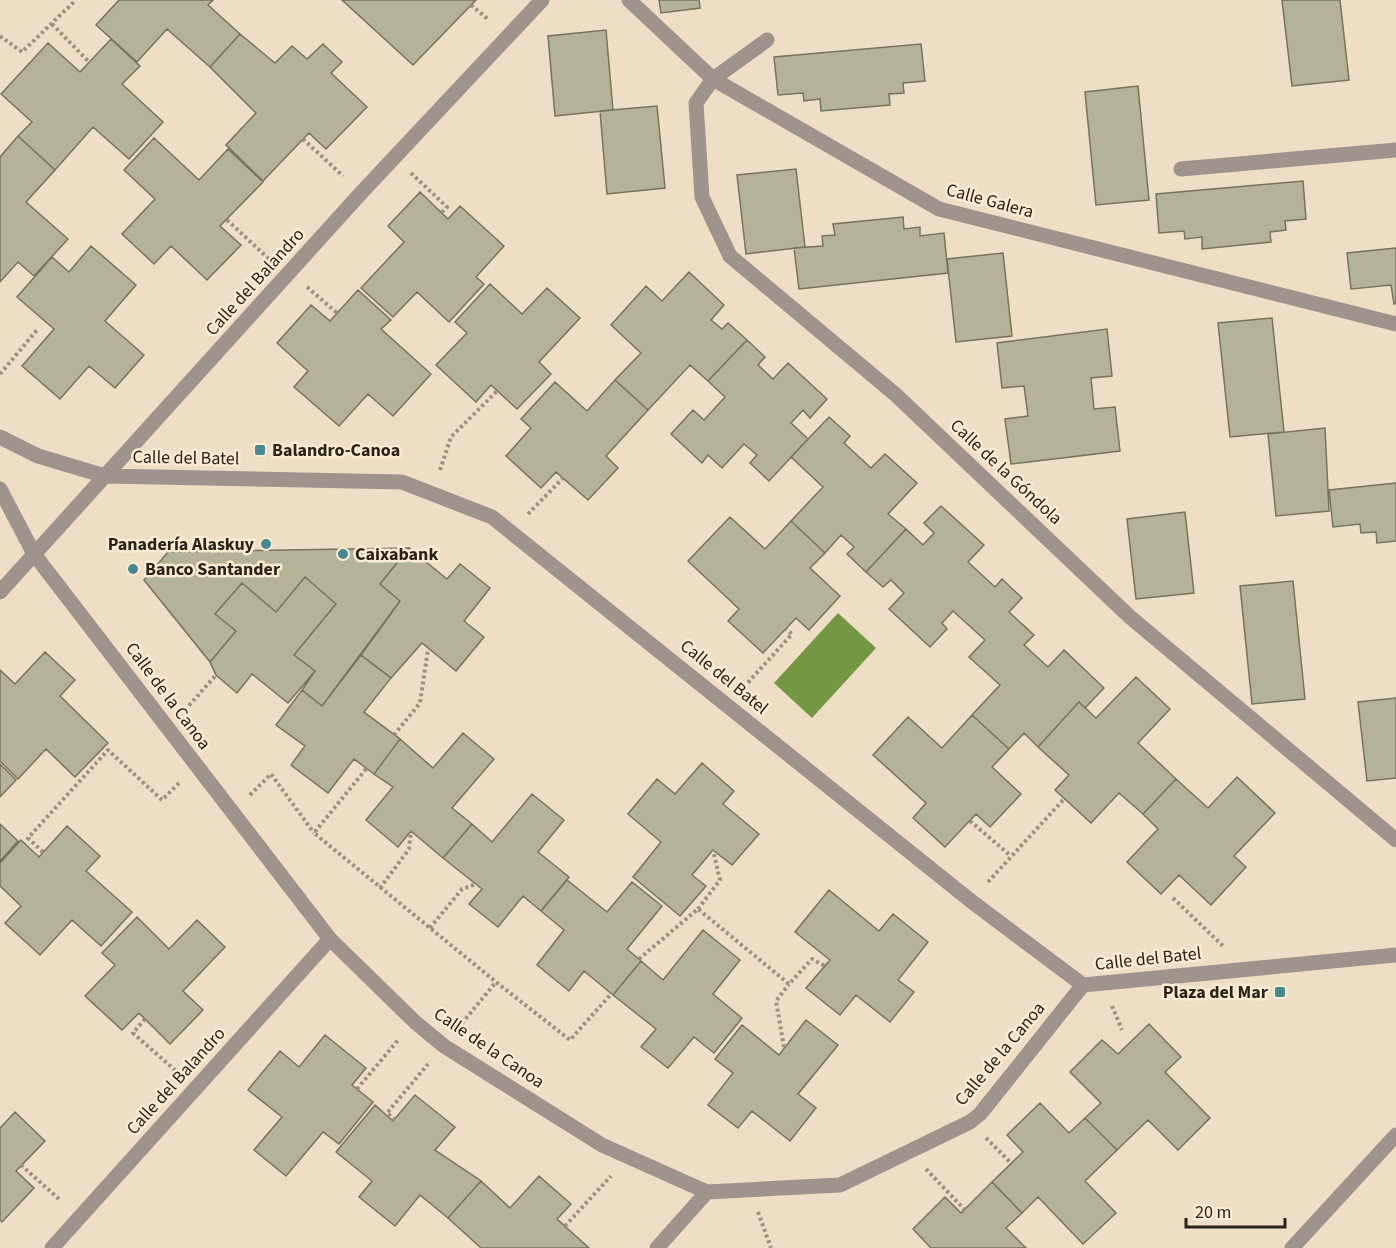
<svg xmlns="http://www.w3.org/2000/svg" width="1396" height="1248" viewBox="0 0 1396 1248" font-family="'Source Sans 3',sans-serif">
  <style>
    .water { fill: #739743 }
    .building { fill: #b4b297; stroke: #76745b; stroke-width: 1.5 }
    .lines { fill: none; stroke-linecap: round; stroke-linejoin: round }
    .path { stroke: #9d907e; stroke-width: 4; stroke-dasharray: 3 3; stroke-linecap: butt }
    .minor { stroke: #9f948d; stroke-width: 15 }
    .poi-dot { fill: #438a92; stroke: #fcebd2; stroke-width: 2 }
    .labels { text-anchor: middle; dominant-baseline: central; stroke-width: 5; stroke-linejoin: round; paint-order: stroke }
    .street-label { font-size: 18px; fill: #29231a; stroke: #fcebd2 }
    .poi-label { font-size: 18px; font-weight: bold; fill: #29231a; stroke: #fcebd2; text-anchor: start }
  </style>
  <rect width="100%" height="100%" fill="#efdec6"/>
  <!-- water -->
  <path class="water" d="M838,613L876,648L812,718L774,683Z"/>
  <!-- building -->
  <path class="building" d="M119,0H213L208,5L240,34L210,67L167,29L137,62L96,25Z
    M342,0H476L413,65Z
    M659,0H699L700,8L661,13Z
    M1282,0H1340L1349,80L1292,86Z
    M606,30L613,110L555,116L548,36Z
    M240,34L275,63L292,46L307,59L323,44L342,62L331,73L367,107L326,149L309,133L263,181L226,145L256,113L210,67Z
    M111,39L140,66L122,84L163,122L129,159L93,127L55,170L18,136L32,122L1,94L48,43L80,72Z
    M921,44L925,81L903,83L904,93L889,94L890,105L821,111L820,99L804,101L803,93L778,95L774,57Z
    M1138,86L1149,200L1096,205L1085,92Z
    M657,106L665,188L607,194L600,111Z
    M18,136L55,170L26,202L68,239L34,276L18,262L0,282V157Z
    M154,138L199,180L228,149L263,182L220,226L241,245L207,280L171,246L154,264L122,234L155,199L124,170Z
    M796,169L805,247L746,254L737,175Z
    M1303,181L1306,219L1285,221L1286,230L1270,232L1271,242L1202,249V237L1185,239L1184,231L1159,233L1156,194Z
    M420,192L448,219L460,206L504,246L476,277L484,284L449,322L417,292L393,317L361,288L404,242L388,226Z
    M903,217L904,229L920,227V236L944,233L948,273L799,289L794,248L823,246L822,236L835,235L833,224Z
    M91,246L136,285L105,321L144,355L115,388L89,366L60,399L22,366L54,329L17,297L52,257L69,272Z
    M1396,248V303L1394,304L1391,285L1351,289L1347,253Z
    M1003,253L1012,336L956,342L947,259Z
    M689,272L724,305L711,320L722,329L728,323L747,340L708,381L690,365L648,410L615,380L641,353L611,325L646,286L662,301Z
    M490,284L522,314L547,288L580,318L539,362L551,374L517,409L491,385L476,402L436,365L467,333L455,322Z
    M358,290L391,320L381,329L431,374L393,416L368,394L339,426L294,387L308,371L277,343L311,305L330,321Z
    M1272,318L1284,432L1230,437L1218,323Z
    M1107,329L1112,376L1091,378L1094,409L1115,407L1120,451L1011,464L1005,419L1028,416L1024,386L1002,388L997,343Z
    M747,340L765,357L758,365L773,379L788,363L827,399L810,418L803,410L791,423L808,439L769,481L750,463L757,455L744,444L722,468L708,455L702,463L671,434L693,410L704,420L725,397L708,381Z
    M615,380L648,410L606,456L618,468L588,500L556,472L541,488L506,456L531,428L521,419L555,382L587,411Z
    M829,417L850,436L844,443L871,468L885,454L917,483L888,514L906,529L866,572L847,554L854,547L841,535L825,553L791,521L823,487L791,457Z
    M1325,428L1329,511L1276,516L1268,434Z
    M1396,483V541L1377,543L1376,532L1361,533L1360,524L1333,527L1329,490Z
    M941,506L984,545L968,562L995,587L1002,579L1022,598L1009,612L1034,635L1024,645L1048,667L1064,650L1104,688L1085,708L1079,702L1038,747L1024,733L1009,749L972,715L1000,685L969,657L985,640L953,611L942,623L947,629L930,647L889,609L904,593L891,580L883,587L866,572L906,529L923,545L934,533L924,523Z
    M1185,512L1194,593L1136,599L1127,519Z
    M730,517L765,549L791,521L825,553L810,568L840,596L809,630L796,618L763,653L728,621L739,609L688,561Z
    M409,548L447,579L460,564L490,588L464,621L484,637L456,671L422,643L391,678L361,655L400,601L380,584Z
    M409,548L380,584L400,601L322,706L302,690L315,671L294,655L336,604L305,577L276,612L242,583L215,614L236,631L210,662L144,580L168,552Z
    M305,577L336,604L294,655L315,671L288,703L252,674L237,693L216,675L210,662L236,631L215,614L242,583L276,612Z
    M1293,581L1305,699L1252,704L1240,586Z
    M45,652L75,680L60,696L108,743L75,777L46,749L18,779L0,761V670L15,684Z
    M361,655L391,678L364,712L400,739L374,774L354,759L328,793L291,765L305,746L276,725L302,690L322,706Z
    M1136,677L1170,709L1138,743L1176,779L1143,814L1119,793L1091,823L1055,790L1069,775L1038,747L1079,702L1096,718Z
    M1396,698V778L1367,781L1358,702Z
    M972,715L1009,749L992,767L1021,794L990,827L976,814L945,847L913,818L926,803L873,755L908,717L942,748Z
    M463,733L494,759L452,808L472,824L443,858L411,831L398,847L366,820L393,787L374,774L400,739L433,768Z
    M702,763L734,791L723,804L759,834L732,865L713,850L692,875L706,886L680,916L633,877L661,842L628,814L657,779L675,794Z
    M0,764L16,780L0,797Z
    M1237,777L1275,813L1234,856L1246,867L1211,905L1179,875L1161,894L1127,862L1158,829L1143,814L1176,779L1208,808Z
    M532,794L564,820L538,852L569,877L541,911L523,896L498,927L469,904L482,889L443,858L472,824L492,842Z
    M0,824L18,841L0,861Z
    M67,826L100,856L86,871L132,912L101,946L72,920L40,955L5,923L21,906L0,886V863L21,840L39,857Z
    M567,880L607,912L632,882L662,906L627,949L641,961L613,995L584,971L569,991L537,965L564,930L541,911Z
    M829,890L879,931L893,914L928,942L898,980L914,992L890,1022L856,995L840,1015L806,988L830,960L795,932Z
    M137,917L169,949L197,920L225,947L183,991L203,1010L170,1044L139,1013L122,1030L85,996L115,965L102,953Z
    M703,930L740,960L713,994L742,1018L714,1053L694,1037L668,1068L641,1047L656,1029L613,995L641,961L663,980Z
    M806,1020L838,1045L798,1094L816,1108L790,1141L752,1111L738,1128L708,1105L733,1073L715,1059L742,1025L779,1055Z
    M1149,1024L1181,1057L1165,1072L1210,1118L1178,1150L1148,1120L1117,1150L1085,1118L1101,1103L1070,1072L1102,1040L1118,1054Z
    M325,1035L366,1068L352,1085L373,1102L339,1144L323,1132L286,1176L254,1150L282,1117L248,1090L280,1051L299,1067Z
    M415,1095L455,1127L435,1150L481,1181L448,1218L420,1195L395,1226L359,1197L372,1181L336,1152L375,1105L393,1121Z
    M1040,1103L1069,1133L1085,1118L1117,1150L1085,1181L1116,1213L1083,1244L1038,1197L1022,1213L992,1182L1023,1152L1007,1135Z
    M15,1112L45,1141L16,1171L34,1188L2,1222L0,1220V1128Z
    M539,1176L571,1204L557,1219L589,1248H481L448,1218L481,1181L510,1208Z
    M992,1182L1022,1213L1006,1228L1026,1248H931L913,1229L945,1197L961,1213Z"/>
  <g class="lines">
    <!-- path -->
    <path class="path" d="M471,5L489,20
      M52,24L89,62
      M0,36L22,52L76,0
      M303,139L343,176
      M411,173L447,207L441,213
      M227,220L269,259
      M307,287L337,313
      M0,374L37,330
      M440,470L451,437L497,391
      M528,514L563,478
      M744,687L792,634L786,629
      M185,710L216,675
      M394,735L420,703L428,649
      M366,769L314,833L496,982
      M250,795L271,774L314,833
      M970,821L1011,856
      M43,852L28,838L108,750L162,800L179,783
      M988,882L1064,799
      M380,888L409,849L411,831
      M1173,898L1223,946
      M698,909L720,880L713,850
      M430,928L462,889L476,884
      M639,959L698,909L789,984L812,959L825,966
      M1112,1006L1122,1030
      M145,1019L133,1033L177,1072
      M458,1028L496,982L570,1040L612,993
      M784,1047L776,1001L789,984
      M357,1089L399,1039
      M395,1120L387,1113L428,1064
      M986,1138L1011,1163
      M21,1165L61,1201
      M926,1169L964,1209
      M758,1212L771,1248
      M565,1226L611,1176"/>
    <!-- minor -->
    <path class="minor" d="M629,0L713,79L939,209L1396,324
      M767,40L713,79L696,103L702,197L730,256L896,395L1130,617L1396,840
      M1181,169L1396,150
      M0,437L38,456L105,476L402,482L492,517L971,901L1083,985L1396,955
      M0,489L34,554L330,939L415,1022L444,1046L602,1145L707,1192L840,1185L970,1122L980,1114L1083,985
      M0,592L361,193L542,0
      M52,1248L330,939
      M657,1248L707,1192
      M1292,1248L1396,1135"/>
  </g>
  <!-- markers -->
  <g class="poi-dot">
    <rect x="254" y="444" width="12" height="12" rx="3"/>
    <circle cx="266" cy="544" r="6"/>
    <circle cx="343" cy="554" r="6"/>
    <circle cx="133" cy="569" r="6"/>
    <rect x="1274" y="986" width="12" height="12" rx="3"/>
  </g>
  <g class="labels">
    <!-- street labels -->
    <g class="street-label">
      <text transform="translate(990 201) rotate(15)">Calle Galera</text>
      <text transform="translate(255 282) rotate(-48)">Calle del Balandro</text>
      <text transform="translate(186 458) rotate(1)">Calle del Batel</text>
      <text transform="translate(1006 472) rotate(43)">Calle de la Góndola</text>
      <text transform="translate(724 677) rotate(39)">Calle del Batel</text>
      <text transform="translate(168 696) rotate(53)">Calle de la Canoa</text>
      <text transform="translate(1148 959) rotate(-6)">Calle del Batel</text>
      <text transform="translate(489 1048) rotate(34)">Calle de la Canoa</text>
      <text transform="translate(1000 1054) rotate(-50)">Calle de la Canoa</text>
      <text transform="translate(176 1081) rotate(-48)">Calle del Balandro</text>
    </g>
    <!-- poi labels -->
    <g class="poi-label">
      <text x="272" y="450">Balandro-Canoa</text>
      <text x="254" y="544" text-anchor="end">Panadería Alaskuy</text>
      <text x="355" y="554">Caixabank</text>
      <text x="145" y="569">Banco Santander</text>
      <text x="1268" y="992" text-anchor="end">Plaza del Mar</text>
    </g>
  </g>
  <!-- scale -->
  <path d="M1186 1218v9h99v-9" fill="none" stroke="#29231a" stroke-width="3"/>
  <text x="1195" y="1218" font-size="18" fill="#29231a" stroke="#fcebd2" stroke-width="4.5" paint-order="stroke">20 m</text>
</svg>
